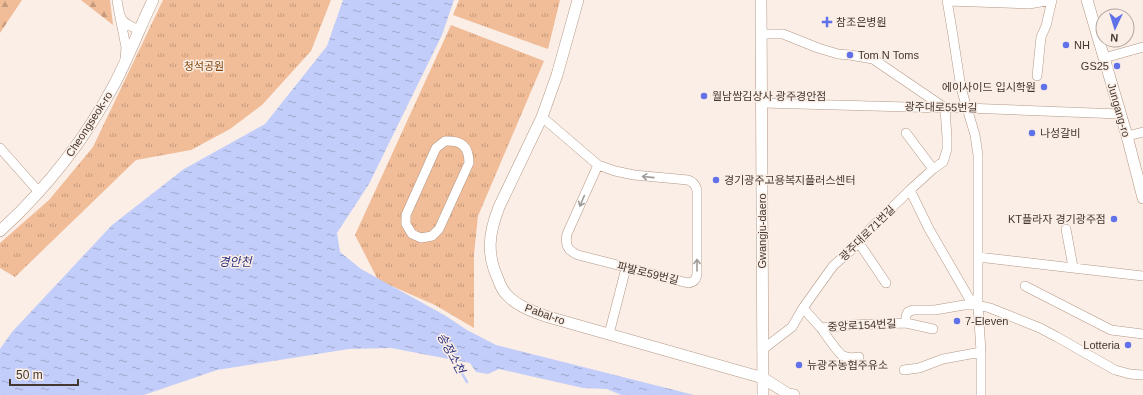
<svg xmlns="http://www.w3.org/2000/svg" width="1143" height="395" viewBox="0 0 1143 395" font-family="Helvetica,'Noto Sans KR',sans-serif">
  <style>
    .forest { fill: url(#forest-firs) }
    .park { fill: url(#park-tufts) }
    .water { fill: url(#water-ripples) }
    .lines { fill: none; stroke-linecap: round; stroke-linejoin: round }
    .stream { stroke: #c2cdf9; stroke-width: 2.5 }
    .minor-casing { stroke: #b49885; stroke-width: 10 }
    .tertiary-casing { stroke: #b49885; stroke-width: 12 }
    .minor { stroke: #fff; stroke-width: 9 }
    .tertiary { stroke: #fff; stroke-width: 11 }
    .oneway { stroke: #a19b97 }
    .poi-dot { fill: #6171e9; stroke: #faeee6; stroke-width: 1.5 }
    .labels { text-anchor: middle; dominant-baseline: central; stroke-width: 3; stroke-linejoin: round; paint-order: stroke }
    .poi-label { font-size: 11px; fill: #43372f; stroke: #faeee6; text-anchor: start }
    .park-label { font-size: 11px; fill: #844409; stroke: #faeee6 }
    .street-label { font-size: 11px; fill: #43372f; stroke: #faeee6 }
    .water-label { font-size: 12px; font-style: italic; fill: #2a3082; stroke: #faeee6 }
  </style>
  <defs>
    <pattern id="forest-firs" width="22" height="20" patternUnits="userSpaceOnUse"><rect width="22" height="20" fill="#f1bc98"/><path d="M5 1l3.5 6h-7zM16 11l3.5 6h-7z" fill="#c59a7c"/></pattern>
    <pattern id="park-tufts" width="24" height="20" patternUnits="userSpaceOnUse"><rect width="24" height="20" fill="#f1bc98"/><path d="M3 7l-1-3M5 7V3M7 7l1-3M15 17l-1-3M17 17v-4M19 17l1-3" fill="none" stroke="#c59a7c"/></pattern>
    <pattern id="water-ripples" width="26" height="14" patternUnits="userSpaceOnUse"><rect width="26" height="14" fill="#c2cdf9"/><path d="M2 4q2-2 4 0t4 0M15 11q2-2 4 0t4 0" fill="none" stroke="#9fa7ca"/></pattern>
  </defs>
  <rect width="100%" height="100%" fill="#faeee6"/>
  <!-- forest -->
  <path class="forest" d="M0,0H22L0,33Z
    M81,0H110L113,25Z"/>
  <!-- park -->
  <path class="park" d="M163,0H331L311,51L262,105L230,129L191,150L136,160L15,277L0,268V243L49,200L93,147Z
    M459,0H560L548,49L453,15Z
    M451,25L544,61L478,216L474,254V328L435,305L378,280L355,235Z"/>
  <!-- water -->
  <path class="water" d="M343,0H454L442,35L369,184L337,233L340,252L361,269L446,316L467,330L496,345L694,395H621L607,389L583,388L499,369L488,374L476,372L470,363L391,348L349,349L217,370L144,395H0V349L12,332L112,225L184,169L265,124L327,46Z"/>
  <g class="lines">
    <!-- stream -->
    <path class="stream" d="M453,358L467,382"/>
    <defs>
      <path id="minor" d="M117,0C120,20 120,22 139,30
        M947,0L953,36L961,88L975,135L978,155V305L981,352V395
        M947,1L1029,4L1052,0
        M119,12L126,47L125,60
        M762,34H783L818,48L838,54L850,55L873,59L945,108L947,138V149L945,156L943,162L933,169L910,190L868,231L859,243L833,266L803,308L792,327L762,350
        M1104,58L1143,47
        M1037,76L1041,37L1046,26L1052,0
        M762,103L945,108H966L1120,114
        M542,117L598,165L615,171L634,175L688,180C693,182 695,184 697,190V274C696,280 694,282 688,283L578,255C567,250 565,245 567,234L598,165
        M906,133L933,169
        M1127,136L1143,132
        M445,141C461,140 469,146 469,163L439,229L432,236L421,238L412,234L406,224V215L436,148Z
        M0,148L39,192
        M910,190L929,229L969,298L978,305
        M1066,229L1073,267
        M859,243L886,283
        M978,257L1143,276
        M1025,286L1111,330L1143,334
        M803,308L821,328L850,325L906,323V316L908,312L913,310H935L964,305H978L990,308L1040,328L1057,337L1115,370L1130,374L1143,375
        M906,323L933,329
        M821,328C826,335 837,352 843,356C848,358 854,358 859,357
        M609,334L626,268
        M904,370L919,368L943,359L981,352"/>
      <path id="tertiary" d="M578,0L557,75L542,117L499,207C489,233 486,253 498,279C500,285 503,291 507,295C517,306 532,311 545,316L763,378L788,394L794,395
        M761,0L763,395
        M1087,0L1127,136L1143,198
        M0,231C46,189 86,138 115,83C129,56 140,27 153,0"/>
    </defs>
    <!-- minor casing -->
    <use href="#minor" class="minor-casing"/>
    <!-- tertiary casing -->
    <use href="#tertiary" class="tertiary-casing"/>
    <!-- minor -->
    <use href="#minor" class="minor"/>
    <!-- tertiary -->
    <use href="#tertiary" class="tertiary"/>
  </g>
  <!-- one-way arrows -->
  <defs><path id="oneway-shaft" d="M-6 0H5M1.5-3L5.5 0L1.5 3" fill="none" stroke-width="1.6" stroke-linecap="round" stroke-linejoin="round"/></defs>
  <g class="oneway">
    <use href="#oneway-shaft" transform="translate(648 177) rotate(-174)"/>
    <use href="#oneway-shaft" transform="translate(582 201) rotate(113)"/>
    <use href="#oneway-shaft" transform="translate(697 265) rotate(-90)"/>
  </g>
  <!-- markers -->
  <g class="poi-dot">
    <path d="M825 16h4v4h4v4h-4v4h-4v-4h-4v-4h4z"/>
    <circle cx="1066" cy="45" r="4"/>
    <circle cx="850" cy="55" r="4"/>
    <circle cx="1117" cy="66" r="4"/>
    <circle cx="1044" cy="87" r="4"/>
    <circle cx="704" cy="96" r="4"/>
    <circle cx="1032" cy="133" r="4"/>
    <circle cx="716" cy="180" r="4"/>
    <circle cx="1114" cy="219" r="4"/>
    <circle cx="957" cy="321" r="4"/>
    <circle cx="1128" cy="345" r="4"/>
    <circle cx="799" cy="365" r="4"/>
  </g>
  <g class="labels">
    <!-- poi labels -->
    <g class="poi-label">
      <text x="836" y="22">참조은병원</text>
      <text x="1074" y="45">NH</text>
      <text x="858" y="55">Tom N Toms</text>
      <text x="1109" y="66" text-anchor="end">GS25</text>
      <text x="1036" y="87" text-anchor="end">에이사이드 입시학원</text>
      <text x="712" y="96">월남쌈김상사 광주경안점</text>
      <text x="1040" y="133">나성갈비</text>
      <text x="724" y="180">경기광주고용복지플러스센터</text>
      <text x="1106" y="219" text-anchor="end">KT플라자 경기광주점</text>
      <text x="965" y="321">7-Eleven</text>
      <text x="1120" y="345" text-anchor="end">Lotteria</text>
      <text x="807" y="365">뉴광주농협주유소</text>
    </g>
    <!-- park labels -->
    <g class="park-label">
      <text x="204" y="66">청석공원</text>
    </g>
    <!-- street labels -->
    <g class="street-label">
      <text transform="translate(941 107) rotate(1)">광주대로55번길</text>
      <text transform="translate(1119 110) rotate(74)">Jungang-ro</text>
      <text transform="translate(89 124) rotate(-57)">Cheongseok-ro</text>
      <text transform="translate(762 231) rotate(-90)">Gwangju-daero</text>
      <text transform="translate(867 233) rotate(-45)">광주대로71번길</text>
      <text transform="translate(648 273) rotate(14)">파발로59번길</text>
      <text transform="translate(545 314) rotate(20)">Pabal-ro</text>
      <text transform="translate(862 325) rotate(-3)">중앙로154번길</text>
    </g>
    <!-- water labels -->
    <g class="water-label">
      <text x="235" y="262">경안천</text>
      <text transform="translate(451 353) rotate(62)">송정소천</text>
    </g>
  </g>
  <!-- north arrow -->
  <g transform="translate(1115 28) rotate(184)"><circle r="19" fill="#faeee6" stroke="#b1a59d"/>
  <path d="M0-3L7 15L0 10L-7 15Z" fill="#6171e9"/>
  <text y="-6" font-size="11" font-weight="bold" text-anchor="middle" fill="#43372f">N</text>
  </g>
  <!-- scale -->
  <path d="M10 379v6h68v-6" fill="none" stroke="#43372f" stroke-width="2"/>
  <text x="16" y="379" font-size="12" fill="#43372f" stroke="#faeee6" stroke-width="3" paint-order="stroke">50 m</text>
</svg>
